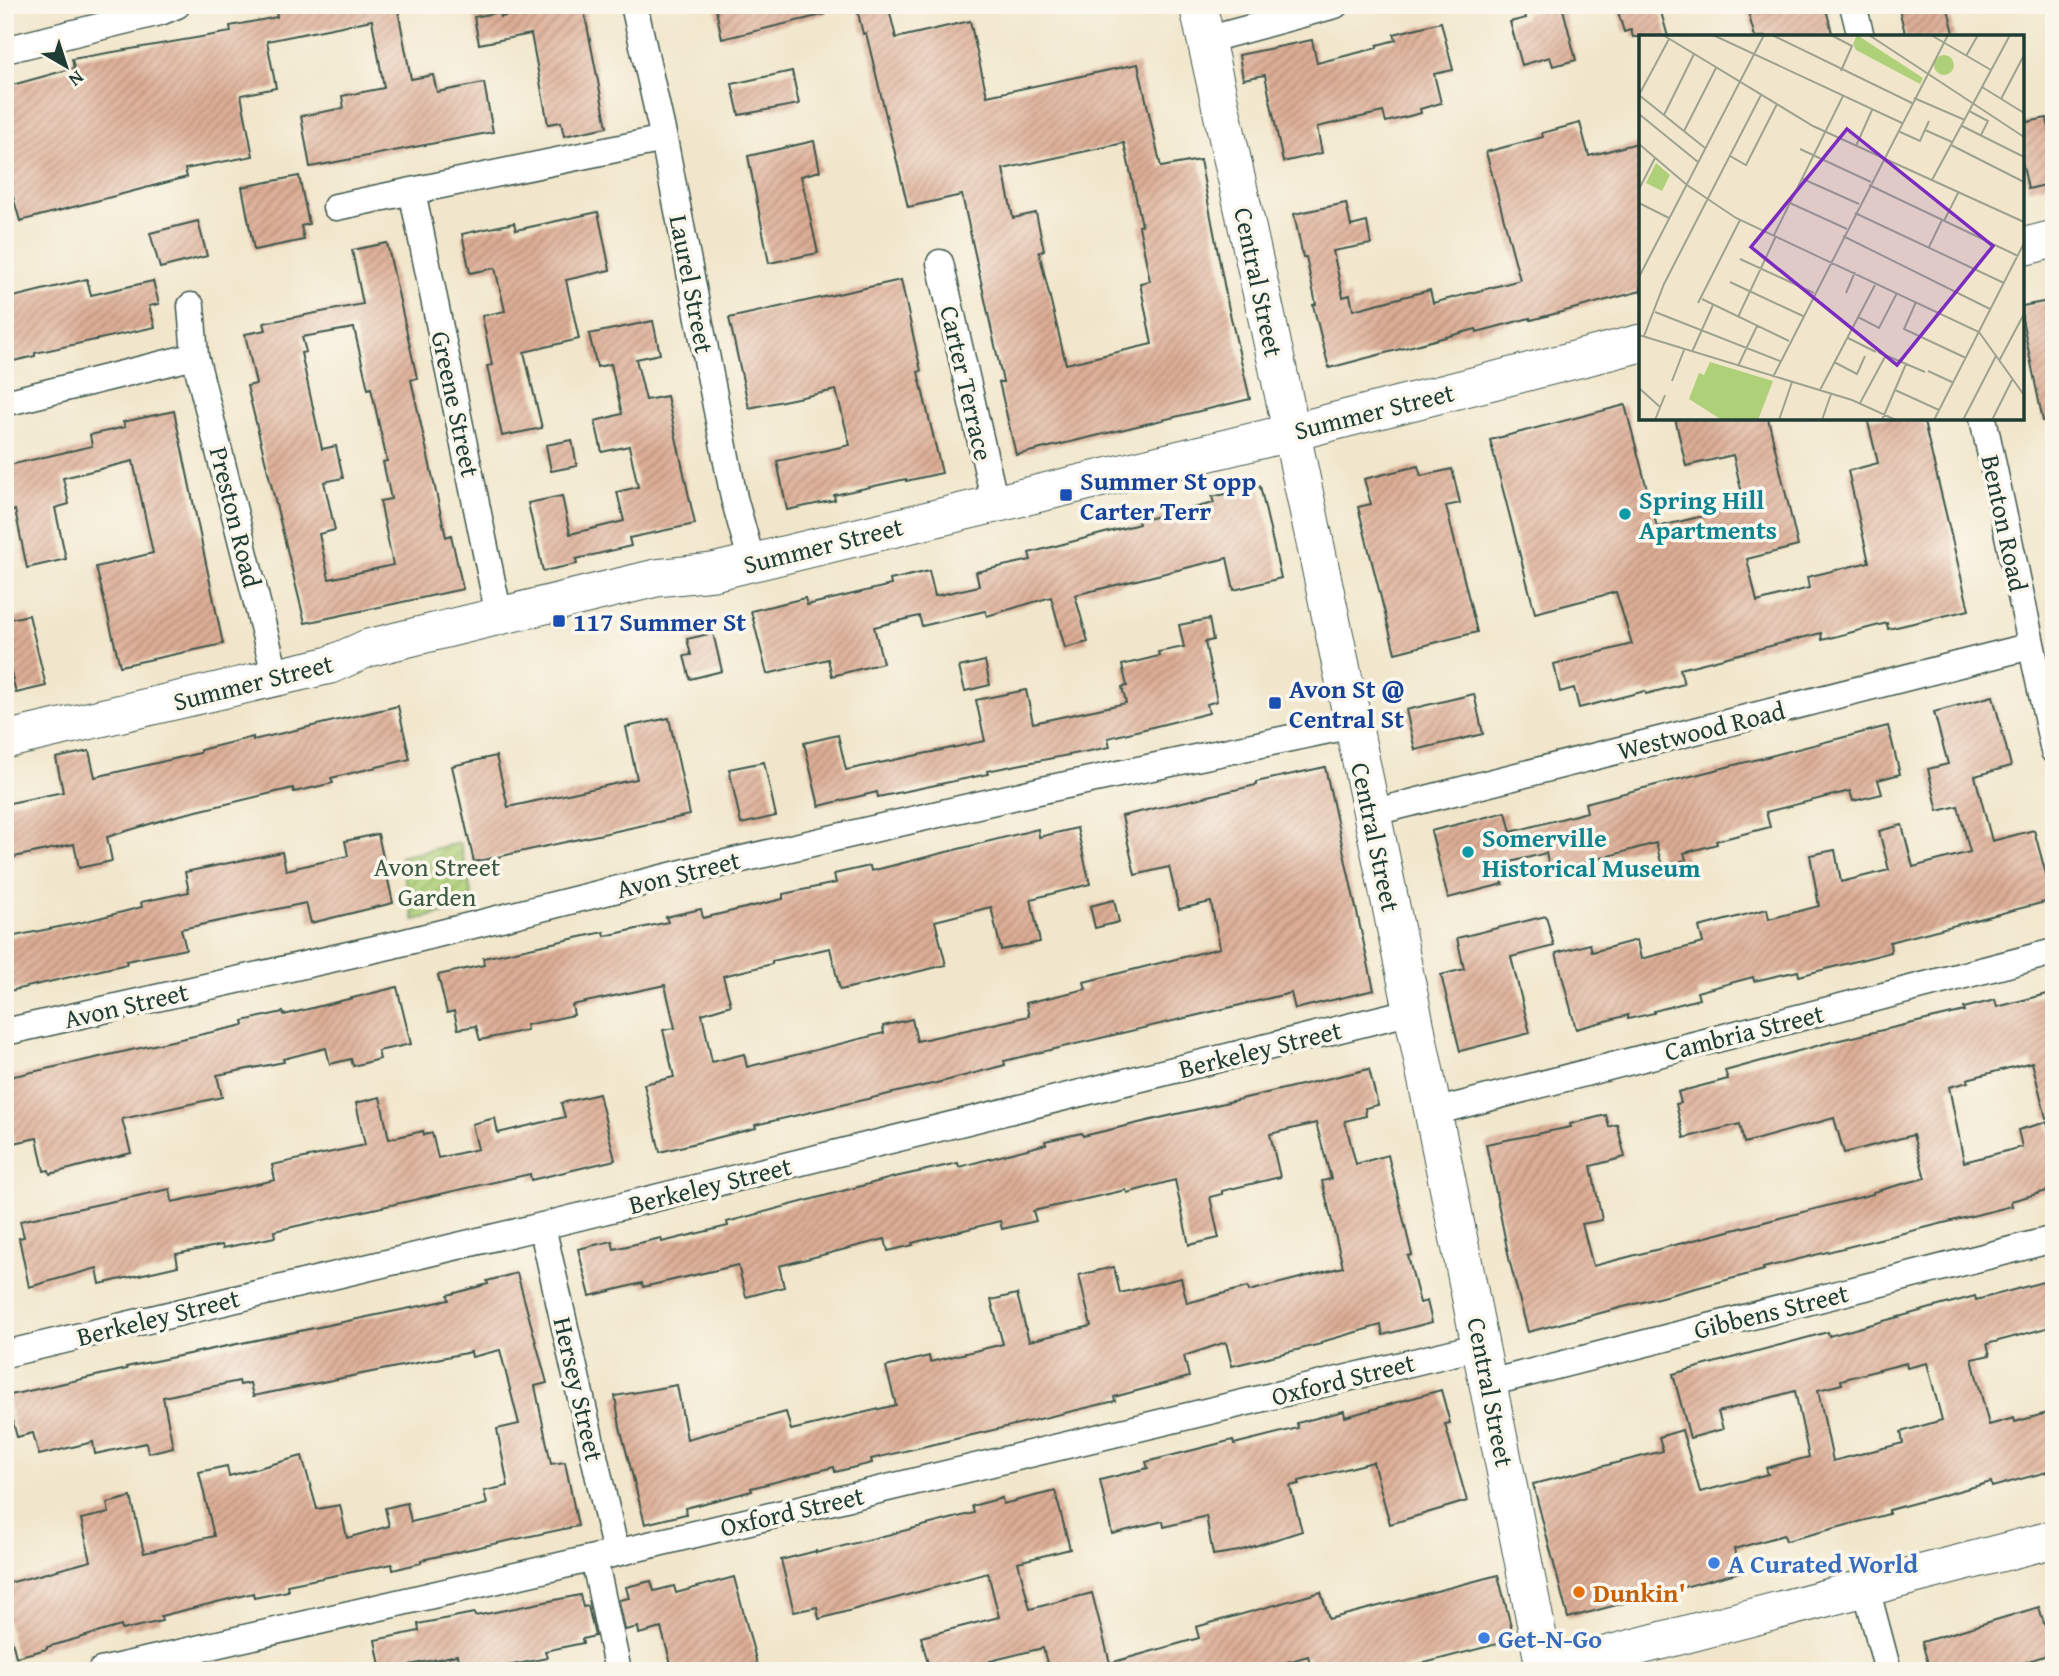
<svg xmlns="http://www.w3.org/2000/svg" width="2059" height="1676" viewBox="0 0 2059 1676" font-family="'Gentium Book Plus',serif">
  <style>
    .garden { fill: url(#garden-furrows); stroke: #668656; stroke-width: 2 }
    .building { fill: url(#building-hatch); fill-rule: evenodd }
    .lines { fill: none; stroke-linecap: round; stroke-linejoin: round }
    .street-casing { stroke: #3e564b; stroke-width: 29 }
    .secondary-casing { stroke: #3e564b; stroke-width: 39 }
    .street { stroke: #fff; stroke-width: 26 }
    .secondary { stroke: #fff; stroke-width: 37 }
    .transit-dot { fill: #1a4fb4; stroke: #fbf7ec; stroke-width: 2.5 }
    .culture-dot { fill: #0f9aa8; stroke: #fbf7ec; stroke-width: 2.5 }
    .shop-dot { fill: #3f7fe0; stroke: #fbf7ec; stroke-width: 2.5 }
    .food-dot { fill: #e8710a; stroke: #fbf7ec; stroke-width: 2.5 }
    .labels { text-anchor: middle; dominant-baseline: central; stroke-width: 7; stroke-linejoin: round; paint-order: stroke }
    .street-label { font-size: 26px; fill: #1f3d34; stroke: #fbf7ec }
    .transit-label { font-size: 26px; font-weight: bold; fill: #164399; stroke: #fbf7ec; text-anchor: start }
    .culture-label { font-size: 26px; font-weight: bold; fill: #0d838f; stroke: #fbf7ec; text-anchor: start }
    .park-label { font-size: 26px; fill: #3c5a42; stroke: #fbf7ec }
    .shop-label { font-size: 26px; font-weight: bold; fill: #366cbe; stroke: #fbf7ec; text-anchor: start }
    .food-label { font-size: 26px; font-weight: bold; fill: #c56008; stroke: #fbf7ec; text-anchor: start }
    .inset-road { fill: none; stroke: #9da28f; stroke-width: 2 }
    .view { fill: #7b2cbf; fill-opacity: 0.15; stroke: #7b2cbf; stroke-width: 3.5 }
    .inset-edge { fill: none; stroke: #1f3d34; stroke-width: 3.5 }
  </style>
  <defs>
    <pattern id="garden-furrows" width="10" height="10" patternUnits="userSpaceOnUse" patternTransform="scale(1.75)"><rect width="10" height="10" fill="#aed078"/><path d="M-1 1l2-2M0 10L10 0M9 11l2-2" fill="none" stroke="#8daa63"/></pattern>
    <pattern id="building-hatch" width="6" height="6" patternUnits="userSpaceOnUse" patternTransform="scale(1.75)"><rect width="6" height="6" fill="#ddad95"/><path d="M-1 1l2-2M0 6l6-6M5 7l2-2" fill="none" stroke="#b38e7a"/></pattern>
  </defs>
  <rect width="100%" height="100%" fill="#fbf7ec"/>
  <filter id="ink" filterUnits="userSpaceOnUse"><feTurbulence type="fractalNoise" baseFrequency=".0143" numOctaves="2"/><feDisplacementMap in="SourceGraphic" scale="14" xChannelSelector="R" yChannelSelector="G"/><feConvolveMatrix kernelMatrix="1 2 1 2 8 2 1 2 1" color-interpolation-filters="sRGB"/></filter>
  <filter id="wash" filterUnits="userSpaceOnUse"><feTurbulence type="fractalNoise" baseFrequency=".00686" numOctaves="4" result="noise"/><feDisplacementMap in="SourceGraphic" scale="28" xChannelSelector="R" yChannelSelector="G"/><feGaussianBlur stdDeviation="1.57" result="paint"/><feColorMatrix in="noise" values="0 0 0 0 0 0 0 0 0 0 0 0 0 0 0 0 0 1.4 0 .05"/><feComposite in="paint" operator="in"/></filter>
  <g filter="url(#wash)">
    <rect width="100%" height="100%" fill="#f1e6cb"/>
    <!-- garden -->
    <path class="garden" d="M460,843L474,906L414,920L400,857Z"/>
    <g id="blocks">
      <!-- building -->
      <path class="building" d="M275,5H397L411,79L433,75L437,92L484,83L493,132L310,167L301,116L344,108L342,96L384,88L372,20L267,41L276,88L241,95L253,156L185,169L187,177L20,221L5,169V87L74,68L72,59L231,32L230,26L277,17Z
        M553,5H583L607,127L564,136L561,122L548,124L531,34L479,44L474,17L500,12L501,17Z
        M715,5H825L826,14L722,39Z
        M856,5H888L896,38L970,21L987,96L1138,64L1161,167L1200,160L1228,305L1250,399L1016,455L999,382H1003L962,195L908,207L866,33L863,34ZM1124,143L1142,225L1139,226L1150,281L1140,283L1152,344L1066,364L1039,252L1044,250L1036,213L1013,218L1003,169Z
        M1558,5H1562L1576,60L1553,66L1550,57L1522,65L1510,22L1526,18L1525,14Z
        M1616,5H1659L1668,37H1633L1631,30L1624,32Z
        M1746,5H1825L1833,37H1755Z
        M1898,5H1947L1955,37H1906Z
        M1441,22L1453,70L1434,74L1441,103L1420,109L1421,113L1386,122L1383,112L1317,127L1322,153L1283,162L1265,75L1243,79L1239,55L1312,40L1317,63L1377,48V45L1396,40L1394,34Z
        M792,71L799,104L739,115L732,84Z
        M2047,118L2054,154V183L2028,189L2022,161V123Z
        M1580,123L1589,156L1641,142V291L1531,320L1530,318L1477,332L1476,329L1329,368L1313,305L1316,304L1306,257H1303L1294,214L1346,203L1351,226L1367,222L1371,244L1333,251L1343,297L1350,295L1353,310L1430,290L1433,303L1520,280L1486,152L1543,137L1542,133Z
        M814,141L820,171L801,176L818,253L769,263L748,156Z
        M299,176L309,224L301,226L304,240L254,250L242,187Z
        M598,212L610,270L566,280L579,339L524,352L542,428L502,436L487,366L492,365L482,316L505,311L495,268L470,273L462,234L514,223L516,230Z
        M198,221L207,256L160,268L150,233Z
        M387,243L417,378L411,380L446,537L451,535L463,589L305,623L247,386L256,384L245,334L266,330L264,323L363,304L352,250ZM354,328L368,389L371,388L387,461L383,462L391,499L380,501L393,565L329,579L319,534L335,530L324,482L343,478L336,446L322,449L301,353L306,352L302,337Z
        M87,279L91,295L153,281L159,304L149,306L155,327L35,353V356L5,363V299Z
        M901,280L921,371L918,372L942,473L906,481V479L834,495L835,500L787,510L777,461L850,445L836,390L749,408L729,318Z
        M2054,300V420L2043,421L2022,319V306Z
        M653,321L660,354L636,359L646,400L667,396L695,524L629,538L631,546L576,559L577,564L543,571L528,503L562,496L570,534L624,521L617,492L638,487L629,446L602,452L595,421L622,414L611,364L597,367L589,334Z
        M1625,405L1657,527L1745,506L1733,455L1686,466L1675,418H1768L1798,546L1747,559L1757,602L1809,588L1807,577L1869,562L1848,471L1878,463L1867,418H1923L1969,610L1888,629L1887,623L1822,640L1821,633L1680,669L1684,684L1646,694L1645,691L1579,708L1574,688L1560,692L1554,664L1632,644L1616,592L1535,613L1490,440Z
        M174,411L223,644L120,666L96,567L153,553L133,461L63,478L69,504L55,508L66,559L27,568L15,510L5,513V466L92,446L90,435L125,427L123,422Z
        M572,440L577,466L551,471L546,445Z
        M1418,466L1421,476L1452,469L1460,503L1446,506L1477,632L1395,653L1358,507L1371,504L1364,479Z
        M1260,486L1281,578L1234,590L1227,558L1075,595L1088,642L1065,648L1051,597L987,616L985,611L922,626L919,616L874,627L883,663L832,676L828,659L767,674L751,611L805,598L807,605L891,585L890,580L929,571L935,596L979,586L976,572L1031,560L1029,553L1139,524L1138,521L1214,503L1212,497Z
        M29,615L46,686L16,693L5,647V620Z
        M1209,619L1213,640L1205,642L1217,701L1207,704L1209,713L1108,738L1110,747L1017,765L987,771L988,774L878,797L877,792L819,806L804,743L838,735L846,770L985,741L976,700L1026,690L1033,723L1126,703L1122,687L1127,686L1122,665L1159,656L1158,652L1184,647L1179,625Z
        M713,633L722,671L690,679L684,656L691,655L687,639Z
        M985,661L990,685L965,691L959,667Z
        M1474,694L1483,734L1415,750L1406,710Z
        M1993,696L2011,766L1975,776L1992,841L2034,830L2053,900L1890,942L1891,952L1799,976L1798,971L1754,981L1753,977L1697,992L1699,999L1654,1011V1013L1628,1019V1015L1576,1029L1556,953L1590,944L1592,952L1637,940L1641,959L1703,943L1699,927L1767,909L1769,919L1819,906L1810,855L1835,850L1841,882L1889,870L1879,831L1902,825L1913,867L1970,852L1958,806L1938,811L1928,769L1948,764L1934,712Z
        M398,706L410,759L331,778L333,783L294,792L293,788L176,816L107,837L112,861L79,868L74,844L5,859V804L63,792L56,758L89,751L95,777L200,753V750L253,737V740Z
        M669,718L690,815L474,862L452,766L496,756L508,807L637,779L626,727Z
        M1888,726L1900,774L1878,780L1882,794L1853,801L1850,791L1766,812L1770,827L1716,841L1717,844L1684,853L1686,860L1662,866L1656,843L1550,872L1546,853L1499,865L1503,884L1448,898L1431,831L1506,812L1511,832L1587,812L1585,803Z
        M764,762L776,816L741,824L729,769Z
        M1325,767L1374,990L1295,1009L1291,993L1004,1061L1005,1065L945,1081L755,1125L756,1128L660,1152L644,1084L674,1077L663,1030L675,1028L665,985L572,1005L574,1015L526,1025L527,1030L480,1040L476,1026L458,1029L454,1011L447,1013L438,975L484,965L483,958L604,932L605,936L668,922L666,917L701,909L703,918L783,899V894L836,883L834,874L870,866L871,871L1038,829L1039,837L1077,828L1090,884L1031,899L1040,942L1001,950L991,907L935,921L946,965L840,990L830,948L772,961V964L723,976L731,1005L702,1014L712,1062L744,1054L747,1067L884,1033L883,1026L912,1019L917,1041L1029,1016L1026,1003L1086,989L1084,982L1220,948L1211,902L1179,909L1169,867L1135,875L1122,816L1256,785V782Z
        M378,834L393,903L311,923L306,903L181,929L186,949L126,961L127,964L5,992V938L83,922L142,907L141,902L189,892L185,872L282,852L286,870L348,856L345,841Z
        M1114,900L1119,922L1095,928L1090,906Z
        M1546,916L1554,946L1511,957L1530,1033L1460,1051L1441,975L1464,969L1457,938Z
        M397,987L411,1044L378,1051L380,1059L353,1066L351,1059L330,1064L326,1048L283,1059L284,1062L217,1075L222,1097L122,1119L131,1153L50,1174L49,1170L44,1171L37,1138L14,1143L10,1125L5,1126V1078L244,1025L243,1021L283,1012L284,1015Z
        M2054,992V1117L2046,1118L2032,1062L1967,1079L1968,1082L1949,1087L1964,1162L2022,1147L2018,1130L2047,1122L2054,1147V1189L2011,1201L2012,1206L1763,1268L1764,1270L1738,1277L1528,1332L1510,1263L1486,1144L1571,1127L1570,1124L1606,1115L1609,1127L1617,1124L1625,1157L1591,1166L1602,1220L1582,1224L1593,1266L1873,1194V1192L1925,1178L1913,1135L1844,1153L1834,1118L1744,1143L1740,1124L1684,1138L1676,1104L1681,1103L1678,1092L1728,1079L1725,1071L1831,1042L1965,1011L1964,1008L1995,1000L1997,1007Z
        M1369,1069L1378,1105L1365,1108L1366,1116L1345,1121L1356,1164L1388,1155L1412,1255L1408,1256L1420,1303L1427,1301L1432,1322L1383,1335L1381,1325L1321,1342V1344L1232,1366L1226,1342L1184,1356L1189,1377L1114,1397L1115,1401L871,1459L872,1463L835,1472L834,1467L751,1488L752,1491L685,1508L686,1514L645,1524L620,1427L615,1396L677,1385L687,1439L786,1412L791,1430L896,1405L886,1367L929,1356L930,1362L1003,1344L991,1300L1017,1294L1029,1341L1091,1326L1079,1275L1114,1267L1120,1293L1181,1278L1187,1303L1248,1287L1249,1291L1343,1267L1322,1181L1331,1179L1316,1123L1270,1134L1280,1177L1222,1191V1194L1210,1197L1219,1238L1189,1245L1175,1180L1127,1193L1126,1190L1033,1211L1036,1221L1002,1229L1000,1221L912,1243L913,1245L888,1251L885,1239L779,1266L784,1287L746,1297L738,1265L643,1287L642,1283L590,1296L578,1249L612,1241L614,1249L661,1238L662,1242L728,1226L727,1222L895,1177L958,1163L959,1167L1046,1144L1045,1141L1082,1133L1083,1136Z
        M599,1094L615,1160L531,1180L530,1174L274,1231L275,1237L223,1248L222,1245L176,1254L178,1266L100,1284L97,1268L29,1287L19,1238L24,1237L20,1221L170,1189L172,1202L275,1180L272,1165L365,1145L356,1103L380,1097L389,1139L423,1131L424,1135L432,1133L438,1158L478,1149L472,1124L495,1118L498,1133L565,1117L561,1103Z
        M517,1273L547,1383L535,1386L551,1464L565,1462L578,1526L479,1547L421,1560V1563L393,1570L392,1564L287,1585L288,1591L254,1598L253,1593L161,1616L162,1621L122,1630L121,1626L47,1647V1649L16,1657L5,1612V1584L91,1561L81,1519L109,1513L107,1503L131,1497L144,1553L214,1536L199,1472L227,1466L229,1476L302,1456L317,1509L340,1505L347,1538L389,1526L385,1508L407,1503L411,1522L487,1504L484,1491L508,1486L497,1429L519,1424L500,1350L472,1357L471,1352L253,1396L250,1383L240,1385L239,1381L163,1397L173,1447L148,1453L146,1443L95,1454L93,1442L39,1455L33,1433L17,1437L6,1396L127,1369L126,1367L449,1300L448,1295L488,1284L487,1281Z
        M2054,1279V1326L1987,1344L1990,1355L1972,1359L1989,1425L2014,1418L2015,1422L2054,1411V1470L1992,1487L1991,1482L1889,1510V1514L1786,1541L1784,1535L1734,1549L1740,1572L1568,1618L1533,1484L1663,1451L1659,1437L1682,1430L1700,1492L1768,1474L1766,1468L1809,1457L1795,1391L1718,1412L1723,1429L1690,1438L1673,1374L1828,1332L1829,1336L1975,1296L1976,1300ZM1906,1363L1907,1368L1927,1363L1942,1420L1901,1432L1903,1443L1833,1461L1818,1390L1842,1384L1841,1380Z
        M1441,1390L1450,1423L1445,1424L1467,1501L1390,1524L1373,1462L1299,1481V1484L1290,1486L1302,1531L1239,1551L1213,1555L1206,1516L1164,1527L1163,1521L1112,1534L1100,1480L1148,1468L1146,1462L1233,1440L1234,1444L1298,1428L1297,1423L1344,1411L1345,1417Z
        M1055,1491L1070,1549L1018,1562L1030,1609L1092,1593L1110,1663L1199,1638L1196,1627L1321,1592L1329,1619L1498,1575L1512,1630L1505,1642L1394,1671H1312L1308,1656L1257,1671H1049L1043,1648L990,1661L993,1671H930L921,1637L999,1617L988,1573L819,1619L817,1607L794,1612L781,1560L816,1551V1553L974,1513L972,1506L1002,1498L1003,1504Z
        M734,1577L759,1671H673L661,1628L639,1634L638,1627L625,1630L619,1600L629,1598L626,1587L651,1581L654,1591L674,1586L676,1593Z
        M580,1595L583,1607L588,1606L595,1636L582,1639L583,1643L545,1651L547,1658L482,1671H460L457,1655L410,1665L411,1671H381L375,1640L419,1631L418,1624L474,1613L475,1616Z
        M2039,1607L2053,1653L1998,1671H1930L1922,1642Z"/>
    </g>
  </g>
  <g filter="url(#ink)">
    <use href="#blocks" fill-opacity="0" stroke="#3e564b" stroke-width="2"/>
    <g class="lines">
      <defs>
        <path id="street" d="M634,5L664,139L734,498L752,563
          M1853,5L1861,37
          M1206,40L1335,5
          M5,50L160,12L177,5
          M336,207L412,191
          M940,263L995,503
          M191,306L195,356
          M5,403L195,356L276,678
          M1983,418L2054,751
          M499,616L412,191L664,139
          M1371,813L2031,646
          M5,1032L393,945L686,872L1047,789L1353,725
          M1434,1112L2054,952
          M542,1226L616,1553
          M5,1354L542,1226L1413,1011
          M1489,1383L2054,1239
          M594,1558L618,1671
          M1866,1588L1888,1671
          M101,1671L616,1553L1481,1346"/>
        <path id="secondary" d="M1198,5C1322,559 1435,1115 1545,1671
          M2022,247L2054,239
          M5,740L330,665L368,648L656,578L713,572L1293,432L1641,343
          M1544,1671L2054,1539"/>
      </defs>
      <!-- street casing -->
      <use href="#street" class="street-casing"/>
      <!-- secondary casing -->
      <use href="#secondary" class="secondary-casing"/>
      <!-- street -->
      <use href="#street" class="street"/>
      <!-- secondary -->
      <use href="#secondary" class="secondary"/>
    </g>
  </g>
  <!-- markers -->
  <g class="transit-dot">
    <rect x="1059" y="488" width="14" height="14" rx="3.5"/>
    <rect x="552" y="614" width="14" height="14" rx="3.5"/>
    <rect x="1268" y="696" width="14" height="14" rx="3.5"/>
  </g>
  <g class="culture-dot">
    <circle cx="1625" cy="514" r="7"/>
    <circle cx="1468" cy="852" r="7"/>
  </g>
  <g class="shop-dot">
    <circle cx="1714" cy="1563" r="7"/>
    <circle cx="1484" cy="1638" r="7"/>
  </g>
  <circle class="food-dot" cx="1579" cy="1592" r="7"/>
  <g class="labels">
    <!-- street labels -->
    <g class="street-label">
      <text transform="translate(1259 282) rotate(78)">Central Street</text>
      <text transform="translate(692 284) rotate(79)">Laurel Street</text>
      <text transform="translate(967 383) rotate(77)">Carter Terrace</text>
      <text transform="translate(456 404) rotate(78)">Greene Street</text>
      <text transform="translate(1374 411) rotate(-14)">Summer Street</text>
      <text transform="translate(236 517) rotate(76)">Preston Road</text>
      <text transform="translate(2005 523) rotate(78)">Benton Road</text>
      <text transform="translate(823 545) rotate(-14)">Summer Street</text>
      <text transform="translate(253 682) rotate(-14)">Summer Street</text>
      <text transform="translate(1701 730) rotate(-14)">Westwood Road</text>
      <text transform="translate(1376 837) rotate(78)">Central Street</text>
      <text transform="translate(678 874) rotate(-14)">Avon Street</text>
      <text transform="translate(126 1005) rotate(-13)">Avon Street</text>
      <text transform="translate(1744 1032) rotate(-14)">Cambria Street</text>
      <text transform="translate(1260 1049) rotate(-14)">Berkeley Street</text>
      <text transform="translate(710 1185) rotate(-14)">Berkeley Street</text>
      <text transform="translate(1771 1311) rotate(-14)">Gibbens Street</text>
      <text transform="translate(158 1317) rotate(-14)">Berkeley Street</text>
      <text transform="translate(1343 1379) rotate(-14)">Oxford Street</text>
      <text transform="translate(579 1389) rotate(77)">Hersey Street</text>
      <text transform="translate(1491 1392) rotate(79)">Central Street</text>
      <text transform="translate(792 1511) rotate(-13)">Oxford Street</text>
    </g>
    <!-- transit labels -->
    <g class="transit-label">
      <text x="1080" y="480">Summer St opp<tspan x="1080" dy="30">Carter Terr</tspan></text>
      <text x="573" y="621">117 Summer St</text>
      <text x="1289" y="688">Avon St @<tspan x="1289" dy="30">Central St</tspan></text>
    </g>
    <!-- culture labels -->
    <g class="culture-label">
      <text x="1639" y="499">Spring Hill<tspan x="1639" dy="30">Apartments</tspan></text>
      <text x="1482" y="837">Somerville<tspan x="1482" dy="30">Historical Museum</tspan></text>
    </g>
    <!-- park labels -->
    <g class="park-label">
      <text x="437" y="866">Avon Street<tspan x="437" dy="30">Garden</tspan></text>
    </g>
    <!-- shop labels -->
    <g class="shop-label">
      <text x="1728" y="1563">A Curated World</text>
      <text x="1498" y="1638">Get-N-Go</text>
    </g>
    <!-- food labels -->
    <g class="food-label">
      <text x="1593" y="1592">Dunkin'</text>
    </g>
  </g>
  <!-- overview -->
  <g transform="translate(1639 35)">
    <rect width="385" height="385" fill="#f1e6cb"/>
    <path d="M218,0L284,43L281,49L217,15L214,9ZM295 30a10 10 0 1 1 20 0a10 10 0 1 1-20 0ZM17,128L31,140L23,156L7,148ZM71,327L134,346L119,385H83L50,364L60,338L65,340Z" fill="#aed078"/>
    <path class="inset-road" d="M24,0L174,91L385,187M74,0L263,88M133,0L273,68M192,0L213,11L202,36M230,0L385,102M292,0L352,35M30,4L0,60L66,113M327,21L339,0M343,52L385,78M275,63L326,85M362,64L385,20M330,76L349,86L342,100M0,79L59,127M25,80L55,19M323,91L385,122M286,95L313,107M45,96L77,33M259,96L281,106L290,86M0,109L48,150L97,183L340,297L385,360M312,110L385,147M217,111L233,75M161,114L232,147M91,121L107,130L138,69M164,144L220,169M293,145L371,0M230,150L379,221M0,154L16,123M0,168L30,183M151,168L208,194M216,178L365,248M305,186L319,158M135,200L204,61M204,201L351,274M290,212L303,185M101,224L175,258M0,242L125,0M91,247L164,281M207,258L216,237M63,264L150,306M277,267L265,294L327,323M59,268L101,185M16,277L141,326M99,282L137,201M219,282L240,293L258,258M0,300L213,365L257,385M5,301L25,249L122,60M209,303L237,317M53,317L74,270M239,317L286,337M360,326L385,279M195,327L218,339L226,321M99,331L118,291M289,336L313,347M134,342L309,0M33,346L45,315M0,353L21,372M181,355L237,248M256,355L300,375M221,368L247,320M16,385L26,360M140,385L153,347M183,385L192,359M243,385L267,329M295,385L385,208M324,385L357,321M353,385L373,345"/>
    <path class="view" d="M208,94L354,211L258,330L112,212Z"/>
    <rect width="385" height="385" class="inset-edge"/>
  </g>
  <!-- margin -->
  <rect width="2059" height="1676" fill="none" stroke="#fbf7ec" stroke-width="28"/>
  <!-- north arrow -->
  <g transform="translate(66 66) rotate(141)" stroke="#fbf7ec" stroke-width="5" paint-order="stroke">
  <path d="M0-5L12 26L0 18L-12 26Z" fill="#1f3d34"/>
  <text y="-10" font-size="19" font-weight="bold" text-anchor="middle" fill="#1f3d34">N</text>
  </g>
</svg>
